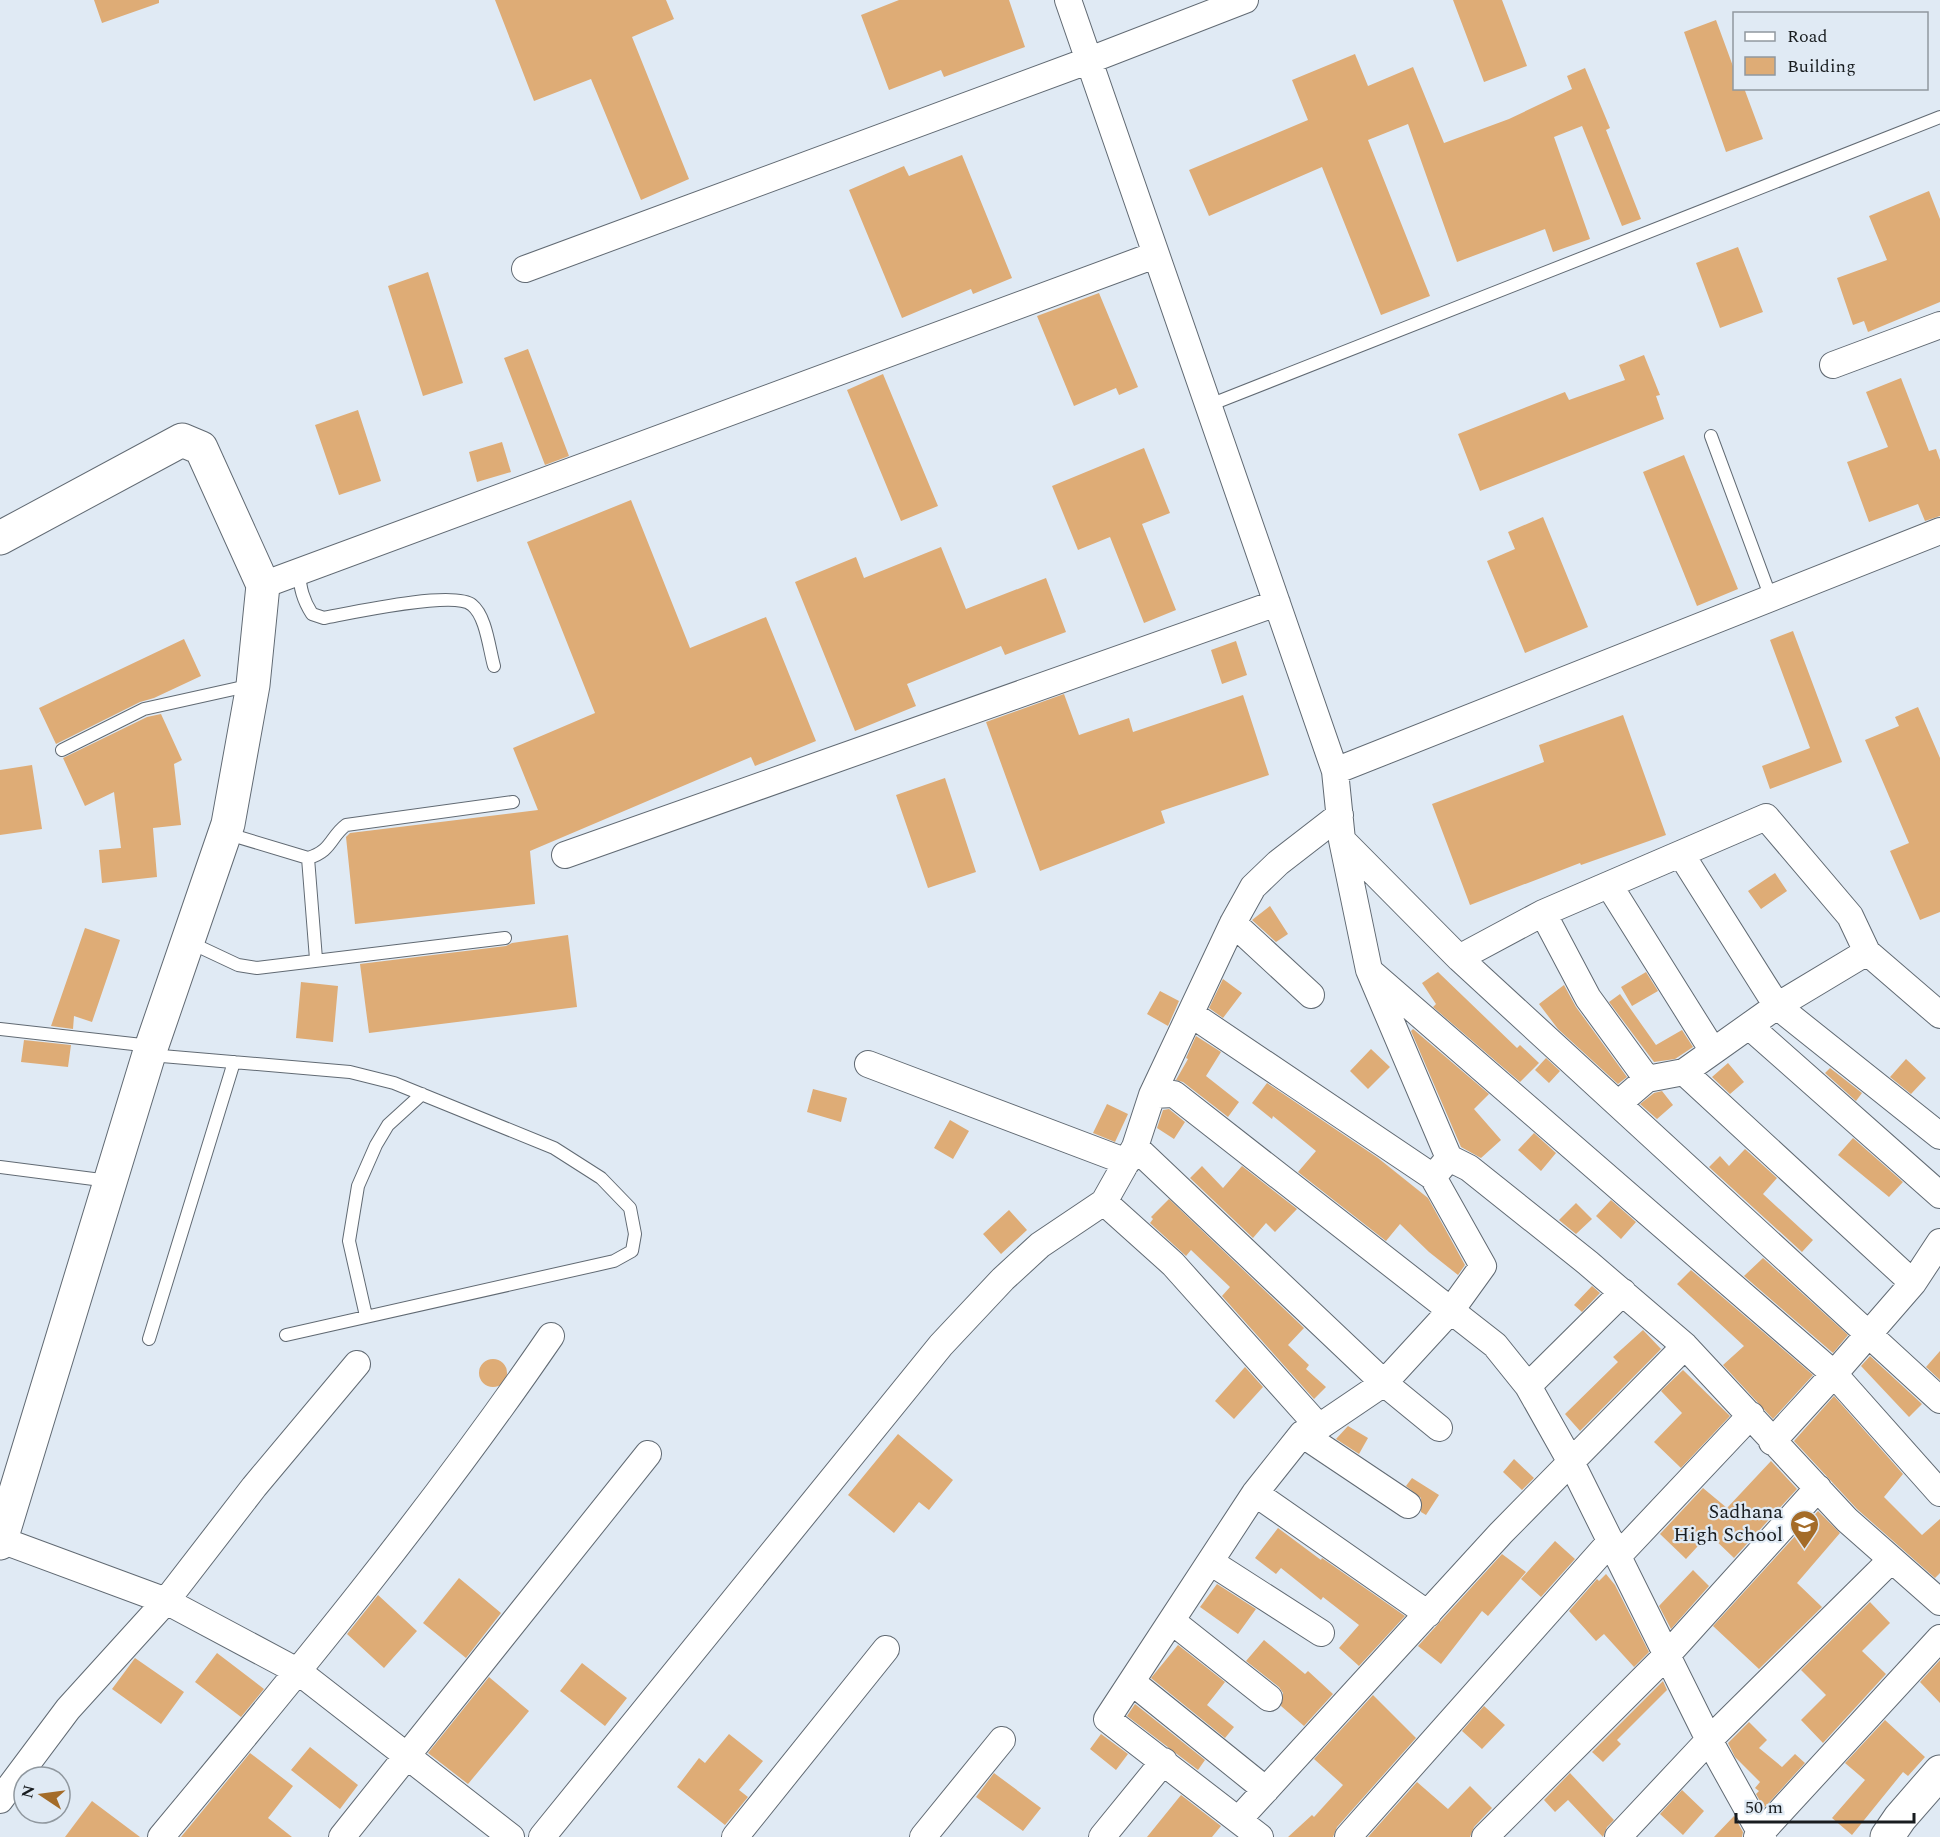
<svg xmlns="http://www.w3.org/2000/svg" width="1940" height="1837" viewBox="0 0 1940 1837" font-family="Spectral,serif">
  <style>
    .building { fill: #deac76 }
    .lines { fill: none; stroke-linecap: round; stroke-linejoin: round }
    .lane-casing { stroke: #616a73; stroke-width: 14 }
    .street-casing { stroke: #616a73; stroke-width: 28 }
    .secondary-casing { stroke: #616a73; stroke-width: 35 }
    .lane { stroke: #fff; stroke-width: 12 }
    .street { stroke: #fff; stroke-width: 26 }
    .secondary { stroke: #fff; stroke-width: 33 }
    .labels { text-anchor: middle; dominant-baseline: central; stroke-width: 4.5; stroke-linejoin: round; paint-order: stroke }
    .poi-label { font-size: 20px; fill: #191d20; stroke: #e0eaf4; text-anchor: end }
  </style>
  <rect width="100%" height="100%" fill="#e0eaf4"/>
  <!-- building -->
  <path class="building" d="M94,0H159V3L102,23Z
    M495,0H666L674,19L632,37L689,179L641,200L591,79L534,101Z
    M899,0H1009L1025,47L944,77L941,70L889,90L861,15Z
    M1453,0H1502L1527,66L1484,82Z
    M1716,20L1734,69V88H1744L1763,139L1726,152L1684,32Z
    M1355,54L1368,86L1413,67L1444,143L1509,119L1572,89L1567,76L1585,68L1610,128L1606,130L1641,219L1622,226L1582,126L1554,137L1590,239L1553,252L1545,229L1457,262L1408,124L1368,140L1430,296L1381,315L1322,167L1209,216L1189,170L1308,120L1292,80Z
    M962,155L1012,278L973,294L971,289L902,318L849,190L904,166L909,176Z
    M1929,191L1940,219V302L1868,332L1864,321L1853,325L1837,278L1887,260L1869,216Z
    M1738,247L1763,312L1720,328L1696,263Z
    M428,272L463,383L423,396L388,286Z
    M1099,293L1138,387L1119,395L1116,388L1074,406L1037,316Z
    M528,349L569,456L545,465L504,358Z
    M1644,355L1660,395L1656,396L1664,419L1480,491L1458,434L1565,392L1569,400L1625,380L1619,365Z
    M883,374L938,506L901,521L847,390Z
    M1901,378L1929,451L1936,449L1940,460V516L1925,521L1918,504L1869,522L1847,462L1888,447L1866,392Z
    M358,410L381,481L339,495L315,425Z
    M502,442L511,472L477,482L469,452Z
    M1144,448L1170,513L1142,524L1176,610L1144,623L1110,537L1078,550L1052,486Z
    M1684,455L1738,589L1697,606L1643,472Z
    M631,500L690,648L766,617L816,741L755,766L751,757L530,851L535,904L355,924L346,837L350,833L538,810L513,748L595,713L527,542Z
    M1543,517L1588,627L1525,653L1487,561L1515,549L1508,532Z
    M941,547L966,609L1046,578L1066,632L1005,655L1001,646L907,684L916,706L855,731L795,582L856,557L864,578Z
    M1793,631L1842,762L1770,789L1762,766L1810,748L1770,640Z
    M184,639L201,676L154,698L140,702L56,744L39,708Z
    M1236,641L1247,675L1222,684L1211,650Z
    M1064,694L1079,735L1129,718L1133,732L1243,695L1269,775L1161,811L1165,823L1040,871L986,722Z
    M1918,707L1940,758V912L1920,920L1890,851L1909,843L1865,740L1899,726L1895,717Z
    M161,714L182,760L174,764L181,825L153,828L157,877L102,883L99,850L121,848L114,792L85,806L63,758L147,717Z
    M1623,715L1666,835L1581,865L1580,863L1470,905L1432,804L1544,762L1539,745Z
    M32,765L42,829L0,835V770Z
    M945,778L976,872L928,888L896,795Z
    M1775,873L1787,891L1761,909L1748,891Z
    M1270,906L1288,934L1276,942L1252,920Z
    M85,928L120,940L92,1022L74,1016L73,1029L51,1026Z
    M568,935L577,1007L369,1033L360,964L506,946L512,943Z
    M1438,972L1517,1048L1520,1045L1539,1063L1520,1082L1433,1007L1436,1004L1422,983Z
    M1646,972L1658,991L1632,1006L1621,987Z
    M1223,979L1242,993L1223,1018L1209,1008Z
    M301,982L338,986L333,1042L296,1038Z
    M1564,985L1576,1007L1627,1077L1618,1084L1558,1029L1539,1004Z
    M1160,991L1179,1001L1168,1026L1147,1014Z
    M1620,994L1656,1045L1682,1030L1693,1047L1675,1059L1654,1062L1609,1002Z
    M1413,1029L1489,1094L1474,1109L1501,1140L1481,1158L1461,1147L1411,1031Z
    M1196,1036L1221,1052L1206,1076L1239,1102L1228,1117L1183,1082L1176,1080L1188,1059L1186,1058Z
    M24,1040L71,1045L68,1067L21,1062Z
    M1371,1049L1390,1067L1368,1089L1350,1071Z
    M1546,1058L1560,1071L1549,1083L1535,1070Z
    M1906,1059L1926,1078L1911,1094L1890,1077Z
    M1728,1063L1744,1082L1730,1094L1712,1077Z
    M1830,1068L1862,1093L1856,1101L1825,1073Z
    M1267,1083L1378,1158L1428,1198L1465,1265L1458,1275L1429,1252L1400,1224L1386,1241L1298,1172L1316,1151L1273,1116L1272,1119L1252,1103Z
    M813,1089L847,1098L841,1122L807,1112Z
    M1662,1091L1673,1105L1657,1119L1640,1104L1654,1093Z
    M1107,1104L1128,1114L1115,1142L1093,1133Z
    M1169,1109L1185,1122L1174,1139L1157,1128L1163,1110Z
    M950,1120L969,1131L953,1159L934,1148Z
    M1534,1133L1556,1153L1541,1171L1518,1150Z
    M1853,1138L1903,1182L1889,1197L1838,1155Z
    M1745,1149L1777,1178L1763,1194L1813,1240L1802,1252L1709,1167L1720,1156L1729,1166Z
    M1202,1166L1223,1188L1242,1166L1297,1209L1275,1232L1266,1223L1253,1238L1190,1178Z
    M1169,1199L1304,1328L1288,1345L1309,1365L1306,1369L1326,1387L1314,1399L1222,1296L1230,1287L1191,1250L1186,1256L1150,1223L1153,1219L1151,1217Z
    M1611,1200L1636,1222L1621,1239L1596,1216Z
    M1576,1203L1592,1219L1576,1234L1559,1220Z
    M1009,1210L1027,1230L1001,1254L983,1234Z
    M1763,1258L1848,1335L1833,1353L1744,1276Z
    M1691,1270L1813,1375L1773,1419L1723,1365L1744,1346L1677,1284Z
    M1592,1286L1600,1293L1582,1312L1574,1305Z
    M1643,1330L1661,1349L1580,1431L1565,1414L1618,1362L1613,1357Z
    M1940,1351V1380L1926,1367Z
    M1870,1356L1922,1404L1909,1417L1861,1366Z
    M479 1373a14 14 0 1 1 28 0a14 14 0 1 1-28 0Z
    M1245,1367L1263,1387L1234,1419L1215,1401Z
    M1683,1370L1730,1416L1681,1468L1654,1442L1682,1413L1661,1391Z
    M1834,1396L1903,1474L1884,1497L1922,1535L1940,1519V1573L1935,1578L1857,1509L1794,1441Z
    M1348,1426L1368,1438L1359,1454L1336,1439Z
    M898,1434L953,1480L929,1510L919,1502L894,1533L848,1495Z
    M1514,1459L1534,1478L1522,1490L1503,1472Z
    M1771,1461L1797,1489L1734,1558L1709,1534L1686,1559L1660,1534L1703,1488L1727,1508Z
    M1412,1478L1439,1495L1426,1515L1421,1512V1498L1406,1486Z
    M1818,1511L1840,1533L1797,1583L1822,1607L1759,1669L1713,1626Z
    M1278,1528L1321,1560L1322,1558L1405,1616L1359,1666L1339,1648L1359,1625L1323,1597L1321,1600L1281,1568L1276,1574L1255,1558Z
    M1555,1541L1575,1559L1541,1597L1521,1579Z
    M1502,1554L1526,1572L1488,1616L1482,1611L1441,1664L1418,1646Z
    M1693,1570L1709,1586L1671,1629L1659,1606Z
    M1606,1574L1615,1585L1649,1652L1634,1667L1604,1634L1596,1641L1569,1611L1597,1579L1599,1581Z
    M459,1578L501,1613L466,1658L423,1623Z
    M1217,1584L1256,1609L1238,1634L1200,1607Z
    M378,1595L417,1631L384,1668L347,1634Z
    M1870,1602L1890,1623L1862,1651L1886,1674L1823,1743L1801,1720L1826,1695L1801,1670Z
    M1264,1640L1305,1674L1308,1671L1333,1694L1304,1726L1281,1706L1283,1693L1279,1687L1246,1661Z
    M1178,1645L1225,1682L1207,1705L1234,1727L1225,1738L1151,1678Z
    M217,1653L264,1689L241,1717L195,1682Z
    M135,1658L184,1692L161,1724L112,1689Z
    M1940,1660V1703L1920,1682Z
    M582,1663L627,1698L605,1726L560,1691Z
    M489,1677L529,1711L468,1784L428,1753Z
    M1663,1681L1667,1690L1617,1740L1621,1744L1603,1762L1592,1752Z
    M1373,1695L1416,1738L1337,1827L1333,1837H1288L1312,1815L1314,1817L1343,1785L1314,1759Z
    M1135,1704L1205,1760L1198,1770L1127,1716Z
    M1484,1706L1505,1725L1482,1749L1462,1731Z
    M1885,1720L1925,1757L1908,1776L1903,1772L1852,1835L1832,1818L1865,1780L1845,1763Z
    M1749,1722L1767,1740L1759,1748L1782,1767L1795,1754L1805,1763L1764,1808L1756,1794L1759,1791L1755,1788L1760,1782L1735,1757L1728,1743Z
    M729,1734L763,1761L739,1790L748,1797L725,1825L677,1787L699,1758L705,1763Z
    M1101,1734L1128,1754L1116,1770L1090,1749Z
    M310,1747L358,1785L340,1809L291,1770Z
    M250,1753L293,1786L268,1818L292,1837H181Z
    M994,1773L1041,1808L1023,1831L976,1797Z
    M1570,1773L1614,1820L1607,1827L1603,1837L1568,1800L1555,1812L1544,1800Z
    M1417,1782L1448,1809L1470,1786L1492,1808L1474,1827L1470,1837H1368Z
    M1682,1790L1704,1811L1683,1835L1660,1814Z
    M1181,1795L1221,1826L1212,1837H1147Z
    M92,1801L140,1837H65Z
    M1734,1816L1743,1832L1742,1837H1714Z"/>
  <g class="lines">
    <defs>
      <path id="lane" d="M1207,406L1940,117
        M1711,436L1771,598
        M299,572C300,588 303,600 312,614L324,618C351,613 454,590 472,605C486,616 489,648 494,666
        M62,750L144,709L252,685
        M225,833L308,858C332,851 330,837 346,825L513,802
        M308,858L316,959
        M189,942L238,965L257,968L505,938
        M0,1029L151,1046
        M150,1055L350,1072L394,1083L554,1148L601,1178L630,1208L635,1234L632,1251L614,1261L286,1335
        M0,1167L109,1181
        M366,1316L349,1241L358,1186L376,1145L388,1125L422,1094
        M149,1339L234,1062"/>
      <path id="street" d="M1068,0L1335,771L1342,840L1369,970L1449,1158L1433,1177L1483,1266L1452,1309L1384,1383L1319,1427L1302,1434L1255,1493L1107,1719L1260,1837
        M525,269L1090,60L1245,0
        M1833,365L1940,325
        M263,585L1155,255
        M1335,771L1940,531
        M1342,840L1459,958L1940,1400
        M1681,854L1777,1006L1940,1136
        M565,855L1277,603
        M1609,885L1713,1051
        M1543,913L1588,998L1647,1079
        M1233,923L1311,995
        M1459,958L1543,913L1766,817L1850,916L1867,952L1940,1015
        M1373,974L1834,1374L1913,1283L1940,1242
        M1191,1014L1433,1177
        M1749,1026L1940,1195
        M868,1064L1127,1162
        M1684,1072L1913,1283
        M1152,1095L1174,1094L1495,1345L1528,1386L1572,1464L1709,1740L1763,1837
        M1618,1104L1647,1079L1684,1072L1777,1006L1867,952
        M1135,1147L1384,1383L1439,1428
        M1449,1158L1469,1168L1588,1263L1685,1346L1847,1520L1940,1602
        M1104,1202L1173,1264L1319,1427
        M1528,1386L1623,1292
        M1302,1434L1408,1505
        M1772,1442L1834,1374L1940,1493
        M1255,1493L1428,1614
        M1,1540L166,1601L299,1672L511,1837
        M1618,1556L1751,1415
        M1212,1563L1321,1633
        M1173,1622L1269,1698
        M1132,1682L1266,1790
        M0,1800L68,1709L166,1601L254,1487L357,1364
        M1239,1819L1501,1533L1685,1346
        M161,1837C296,1675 431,1511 551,1336
        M342,1837L648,1454
        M542,1837L941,1345L1003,1279L1040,1245L1104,1202L1135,1147L1152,1095L1233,923L1253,887L1278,863L1340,815
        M735,1837L886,1649
        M923,1837L1002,1740
        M1102,1837L1164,1761
        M1348,1837L1611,1541
        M1485,1837L1668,1654L1818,1488
        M1618,1837L1709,1740L1891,1560
        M1757,1837L1940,1638"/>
      <path id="secondary" d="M0,538L182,440L201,448L263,585L253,685L228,824L149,1054L0,1543
        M1887,1837L1900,1818L1940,1772"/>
    </defs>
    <!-- lane casing -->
    <use href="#lane" class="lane-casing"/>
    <!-- street casing -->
    <use href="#street" class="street-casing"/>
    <!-- secondary casing -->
    <use href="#secondary" class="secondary-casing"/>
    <!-- lane -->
    <use href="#lane" class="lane"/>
    <!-- street -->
    <use href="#street" class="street"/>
    <!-- secondary -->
    <use href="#secondary" class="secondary"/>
  </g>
  <!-- icons -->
  <defs>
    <symbol id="school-pin" viewBox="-11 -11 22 30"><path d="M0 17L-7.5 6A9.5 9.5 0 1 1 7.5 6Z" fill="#a46c29" stroke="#e0eaf4"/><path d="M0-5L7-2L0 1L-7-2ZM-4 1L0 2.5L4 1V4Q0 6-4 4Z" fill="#fff"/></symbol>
  </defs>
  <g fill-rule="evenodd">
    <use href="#school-pin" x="1788" y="1508" width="33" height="45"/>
  </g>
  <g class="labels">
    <!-- poi labels -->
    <g class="poi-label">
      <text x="1783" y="1512">Sadhana<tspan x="1783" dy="23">High School</tspan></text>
    </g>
  </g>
  <!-- legend -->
  <rect x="1733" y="12" width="195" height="78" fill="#e0eaf4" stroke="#90989f" stroke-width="1.5"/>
  <rect x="1745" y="32" width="30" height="9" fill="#ffffff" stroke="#90989f" stroke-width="1.5"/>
  <text x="1787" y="42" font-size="18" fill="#191d20">Road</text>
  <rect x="1745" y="57" width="30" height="18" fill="#deac76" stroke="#90989f" stroke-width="1.5"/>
  <text x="1787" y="72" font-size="18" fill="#191d20">Building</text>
  <!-- north arrow -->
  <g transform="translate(42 1795) rotate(283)"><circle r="28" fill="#e0eaf4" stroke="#90989f" stroke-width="1.5"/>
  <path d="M0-4.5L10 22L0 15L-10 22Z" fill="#a46c29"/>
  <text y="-9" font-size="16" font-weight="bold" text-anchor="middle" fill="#191d20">N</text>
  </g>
  <!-- scale -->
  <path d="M1736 1813v9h178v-9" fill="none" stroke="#191d20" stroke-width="3"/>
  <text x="1745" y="1813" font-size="18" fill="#191d20" stroke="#e0eaf4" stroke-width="4.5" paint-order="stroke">50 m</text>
</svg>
